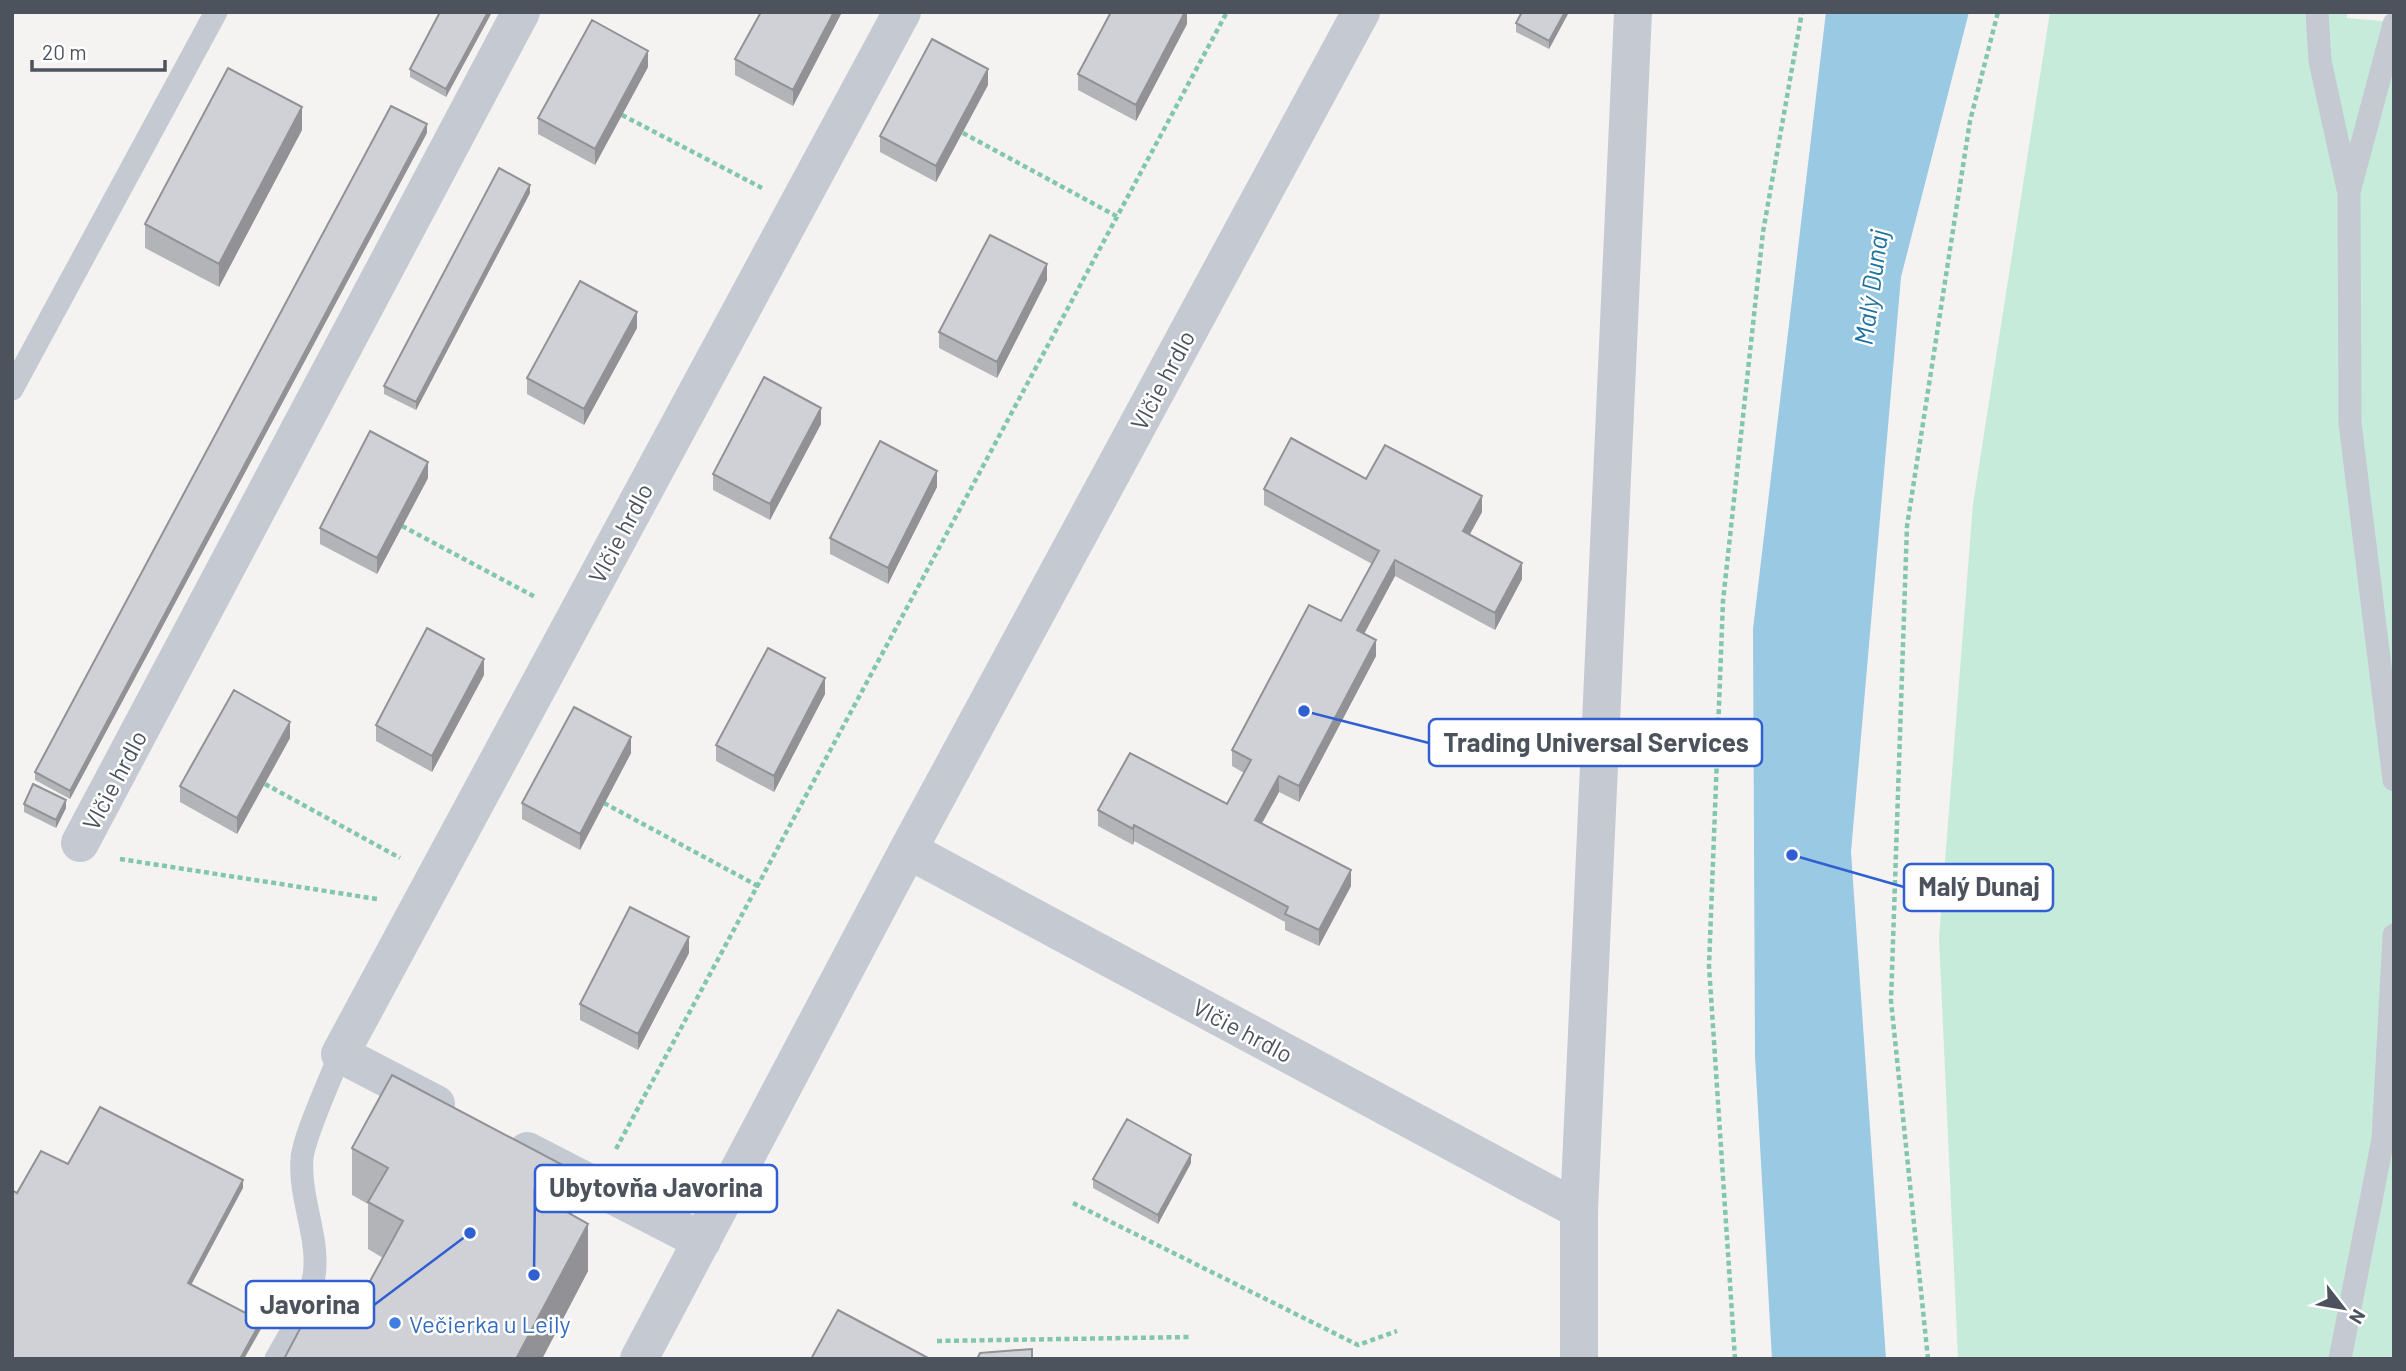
<svg xmlns="http://www.w3.org/2000/svg" width="2406" height="1371" viewBox="0 0 2406 1371" font-family="Barlow,sans-serif">
  <style>
    .green { fill: #c7ebda }
    .water { fill: #99c9e3 }
    .lines { fill: none; stroke-linecap: round; stroke-linejoin: round }
    .path { stroke: #82c6ae; stroke-width: 4.5; stroke-dasharray: 5 3.5; stroke-linecap: butt }
    .lane { stroke: #c5cad2; stroke-width: 23 }
    .street { stroke: #c5cad2; stroke-width: 38 }
    .wall { fill: #b3b4b8 }
    .shaded-wall { fill: #929296 }
    .building { fill: #d0d1d6; stroke: #929296; stroke-width: 2 }
    .shop-dot { fill: #3f7fe0; stroke: #fff; stroke-width: 2.5 }
    .labels { text-anchor: middle; dominant-baseline: central; stroke-width: 5; stroke-linejoin: round; paint-order: stroke }
    .street-label { font-size: 24px; fill: #4c535d; stroke: #fff }
    .shop-label { font-size: 24px; fill: #366cbe; stroke: #fff; text-anchor: start }
    .water-label { font-size: 26px; font-style: italic; fill: #1d719f; stroke: #fff }
    .leader { fill: none; stroke: #305fd1; stroke-width: 2.5 }
    .callout-dot { fill: #305fd1; stroke: #fff; stroke-width: 2.5 }
    .callout { fill: #fff; stroke: #305fd1; stroke-width: 2.5 }
    .callout-label { font-size: 26px; text-anchor: middle; font-weight: bold; fill: #4c535d }
  </style>
  <rect width="100%" height="100%" fill="#f4f3f2"/>
  <!-- green -->
  <path class="green" d="M2050,12H2347V18L2394,22V1359H1958L1939,938L1973,504Z"/>
  <!-- water -->
  <path class="water" d="M1826,12H1969L1901,277L1851,852L1886,1359H1772L1755,1056L1753,629Z"/>
  <g class="lines">
    <!-- path -->
    <path class="path" d="M622,115L762,188
      M963,133L1118,217
      M402,526L537,598
      M265,784L400,858
      M604,803L758,886
      M120,859L377,899
      M616,1149L1227,12
      M1073,1203L1358,1345L1397,1331
      M937,1341L1189,1337
      M1735,1359L1709,966L1723,601L1763,232L1802,12
      M1928,1359L1891,1001L1907,526L1970,121L1998,12"/>
    <!-- lane -->
    <path class="lane" d="M2317,12L2320,61L2348,189
      M2394,24L2349,192L2350,423L2394,780
      M12,389L216,12
      M276,1359C290,1333 309,1306 314,1276C320,1238 299,1199 302,1159C303,1138 331,1078 340,1054
      M2340,1359L2383,1139L2394,935"/>
    <!-- street -->
    <path class="street" d="M80,843L521,12
      M908,850L1579,1210
      M436,1104L340,1054L902,12
      M527,1151L702,1241
      M639,1359L908,850L1361,12
      M1579,1359V1210L1633,12"/>
  </g>
  <!-- wall -->
  <path class="wall" d="M440,12H492L446,97L410,77V69Z
    M761,12H842L793,106L735,75V59Z
    M1187,12V24L1136,121L1078,90V74Z
    M1569,12L1549,49L1516,32V23Z
    M648,67L595,165L538,134V118Z
    M988,85L936,182L880,152V136Z
    M302,130L219,287L145,248V224Z
    M427,133L70,799L35,780V772Z
    M530,193L416,410L384,394V386Z
    M1047,280L997,378L939,348V332Z
    M637,328L584,425L527,394V378Z
    M821,424L770,520L713,490V474Z
    M428,478L377,574L320,544V528Z
    M1366,479L1482,512L1469,534L1522,579L1495,630L1395,576L1364,634L1376,656L1299,802L1279,792L1262,823L1351,886L1319,946L1285,930V922L1134,841L1133,845L1098,826V810L1227,804L1244,773L1232,766V750L1341,621L1372,564L1264,505V489Z
    M937,487L888,584L830,554V538Z
    M484,675L432,772L376,741V725Z
    M825,694L774,792L716,761V745Z
    M290,738L237,834L180,802V786Z
    M631,753L580,850L522,819V803Z
    M24,804L66,808L56,828L24,812Z
    M689,953L638,1050L580,1020V1004Z
    M352,1148L572,1215L588,1271L542,1359H284L347,1323L383,1258L368,1249V1204L352,1195Z
    M1191,1163L1158,1224L1093,1188V1179Z"/>
  <!-- shaded-wall -->
  <path class="shaded-wall" d="M488,12H492L446,97V89Z
    M834,12H842L793,106V90Z
    M1185,12H1187V24L1136,121V105Z
    M1565,12H1569L1549,49V41Z
    M648,51V67L595,165V149Z
    M988,69V85L936,182V166Z
    M302,107V130L219,287V264Z
    M427,124V133L70,799V791Z
    M530,185V193L416,410V402Z
    M1047,264V280L997,378V362Z
    M637,312V328L584,425V409Z
    M821,408V424L770,520V504Z
    M428,462V478L377,574V558Z
    M937,471V487L888,584V568Z
    M1482,496V512L1463,547V531Z
    M1395,560V576L1357,647V630Z
    M1522,563V579L1495,630V613Z
    M1376,640V656L1299,802V786Z
    M484,659V675L432,772V756Z
    M825,678V694L774,792V776Z
    M290,722V738L237,834V818Z
    M631,737V753L580,850V834Z
    M1279,776V792L1255,836V820Z
    M66,800V808L56,828V820Z
    M1134,825V841L1133,845V829Z
    M1351,870V886L1319,946V930Z
    M689,937V953L638,1050V1034Z
    M1191,1155V1163L1158,1224V1215Z
    M572,1170V1217L553,1204Z
    M243,1180V1188L188,1291V1283Z
    M588,1224V1271L542,1359H516Z
    M261,1321V1329L244,1359H240Z"/>
  <!-- building -->
  <path class="building" d="M440,12H488L446,89L410,69Z
    M761,12H834L793,90L735,59Z
    M1111,12H1185L1136,105L1078,74Z
    M1522,12H1565L1549,41L1516,23Z
    M592,20L648,51L595,149L538,118Z
    M932,39L988,69L936,166L880,136Z
    M228,68L302,107L219,264L145,224Z
    M391,106L427,124L70,791L35,772Z
    M499,168L530,185L416,402L384,386Z
    M990,235L1047,264L997,362L939,332Z
    M580,281L637,312L584,409L527,378Z
    M764,377L821,408L770,504L713,474Z
    M370,431L428,462L377,558L320,528Z
    M1291,438L1366,479L1385,445L1482,496L1463,531L1522,563L1495,613L1395,560L1357,630L1376,640L1299,786L1279,776L1255,820L1351,870L1319,930L1285,914L1288,907L1134,825L1133,829L1098,810L1130,753L1227,804L1251,760L1232,750L1309,605L1341,621L1379,551L1264,489Z
    M880,441L937,471L888,568L830,538Z
    M427,628L484,659L432,756L376,725Z
    M768,648L825,678L774,776L716,745Z
    M234,690L290,722L237,818L180,786Z
    M574,707L631,737L580,834L522,803Z
    M33,784L66,800L56,820L24,804Z
    M630,907L689,937L638,1034L580,1004Z
    M392,1075L572,1170L553,1204L588,1224L516,1359H284L313,1304L347,1323L403,1221L368,1202L388,1168L352,1148Z
    M100,1107L243,1180L188,1283L261,1321L240,1359H12V1190L17,1193L41,1151L68,1164Z
    M1127,1119L1191,1155L1158,1215L1093,1179Z
    M838,1310L930,1359H811Z
    M1032,1349V1359H977L980,1353Z"/>
  <!-- markers -->
  <circle class="shop-dot" cx="395" cy="1323" r="7"/>
  <g class="labels">
    <!-- street labels -->
    <g class="street-label">
      <text transform="translate(1162 380) rotate(-62)">Vlčie hrdlo</text>
      <text transform="translate(620 533) rotate(-62)">Vlčie hrdlo</text>
      <text transform="translate(114 780) rotate(-62)">Vlčie hrdlo</text>
      <text transform="translate(1243 1030) rotate(28)">Vlčie hrdlo</text>
    </g>
    <!-- shop labels -->
    <g class="shop-label">
      <text x="409" y="1323">Večierka u Leily</text>
    </g>
    <!-- water labels -->
    <g class="water-label">
      <text transform="translate(1870 287) rotate(-82)">Malý Dunaj</text>
    </g>
  </g>
  <!-- callouts -->
  <path class="leader" d="M1304 711L1429 743M1792 855L1904 887M534 1275L535 1188M470 1233L374 1305"/>
  <g class="callout-dot">
    <circle cx="1304" cy="711" r="7"/>
    <circle cx="1792" cy="855" r="7"/>
    <circle cx="534" cy="1275" r="7"/>
    <circle cx="470" cy="1233" r="7"/>
  </g>
  <g class="callout">
    <rect x="1429" y="719" width="333" height="47" rx="7"/>
    <rect x="1904" y="864" width="149" height="47" rx="7"/>
    <rect x="535" y="1165" width="242" height="47" rx="7"/>
    <rect x="246" y="1281" width="128" height="47" rx="7"/>
  </g>
  <g class="callout-label">
    <text x="1596" y="752">Trading Universal Services</text>
    <text x="1979" y="896">Malý Dunaj</text>
    <text x="656" y="1197">Ubytovňa Javorina</text>
    <text x="310" y="1314">Javorina</text>
  </g>
  <!-- border -->
  <rect width="2406" height="1371" fill="none" stroke="#4c535d" stroke-width="28"/>
  <!-- north arrow -->
  <g transform="translate(2343 1308) rotate(121)" stroke="#ffffff" stroke-width="5" paint-order="stroke">
  <path d="M0-5L12 26L0 18L-12 26Z" fill="#4c535d"/>
  <text y="-10" font-size="19" font-weight="bold" text-anchor="middle" fill="#4c535d">N</text>
  </g>
  <!-- scale -->
  <path d="M32 60v10h133v-10" fill="none" stroke="#4c535d" stroke-width="3.5"/>
  <text x="42" y="60" font-size="21" fill="#4c535d" stroke="#ffffff" stroke-width="5" paint-order="stroke">20 m</text>
</svg>
